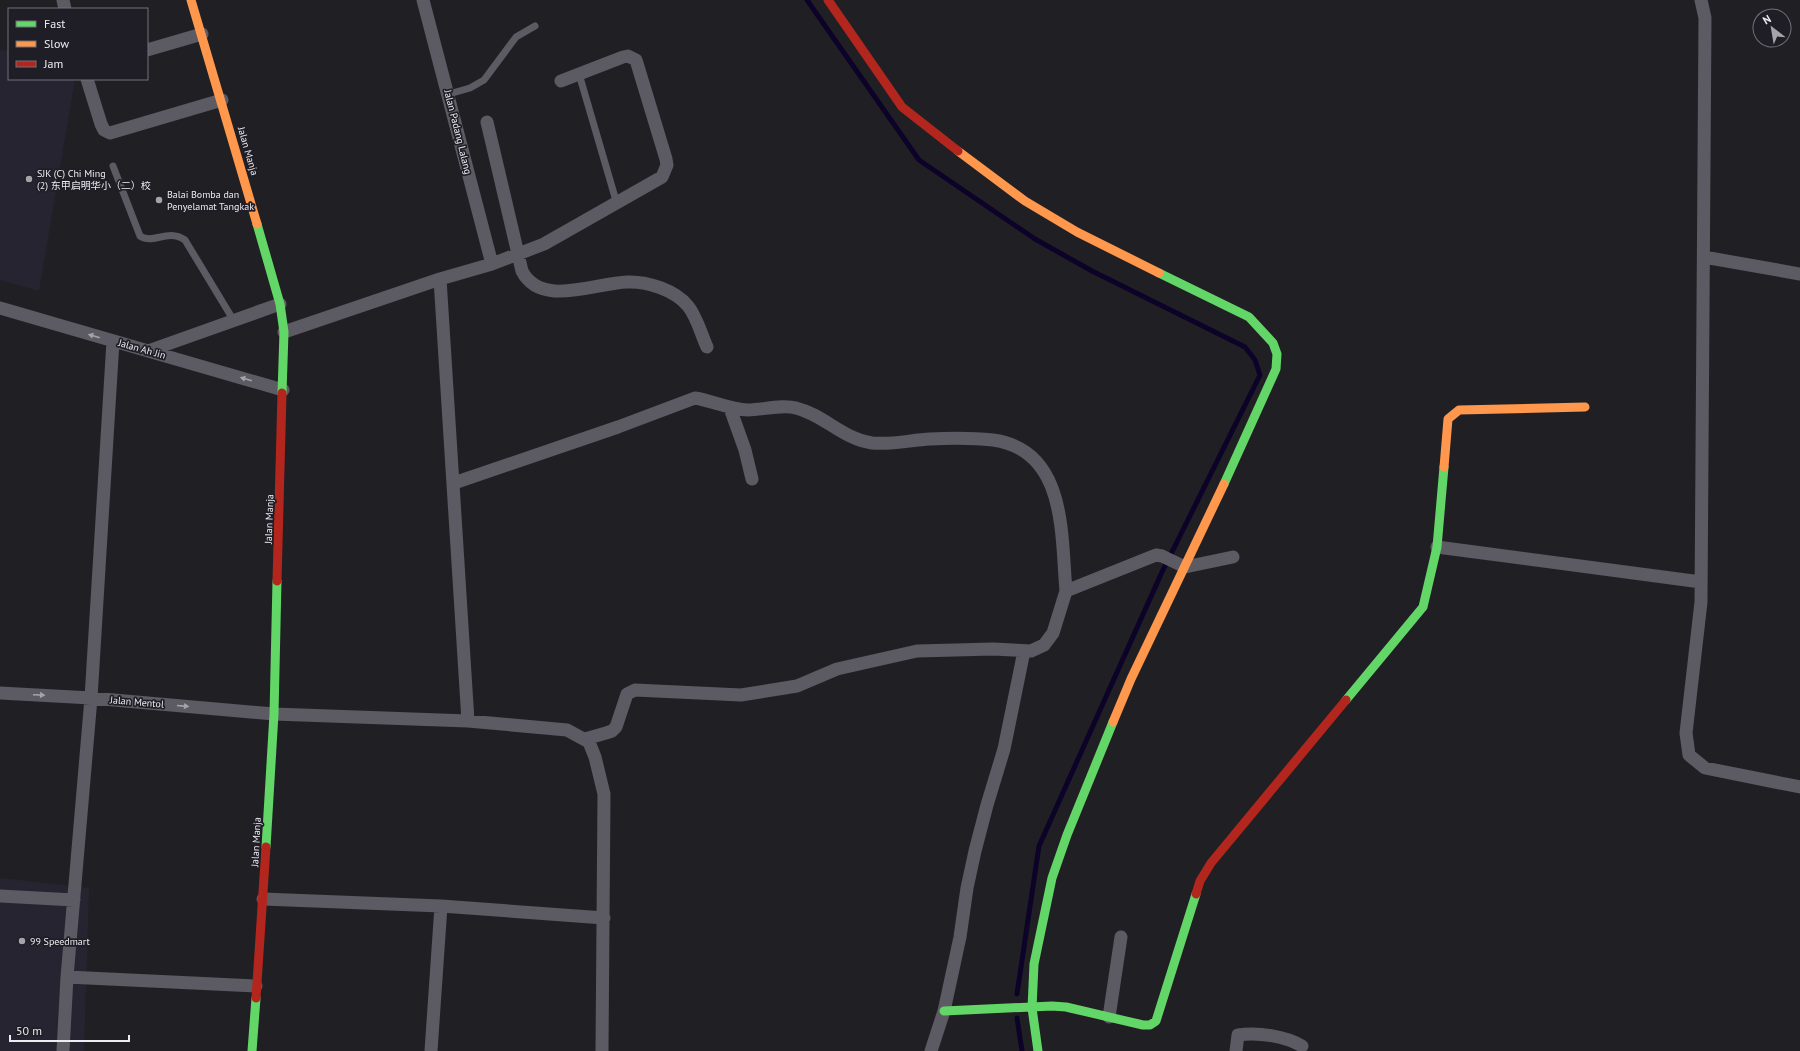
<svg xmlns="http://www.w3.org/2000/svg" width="1800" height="1051" viewBox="0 0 1800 1051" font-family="'PT Sans','Noto Sans SC',sans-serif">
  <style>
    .built { fill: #262430 }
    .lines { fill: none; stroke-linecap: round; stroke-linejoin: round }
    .stream { stroke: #0d0328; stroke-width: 5 }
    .lane { stroke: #5c5a62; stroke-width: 7 }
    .street { stroke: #5c5a62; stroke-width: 13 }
    .fast { stroke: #63d668; stroke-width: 9 }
    .slow { stroke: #ff974d; stroke-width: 9 }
    .jam { stroke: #b3261e; stroke-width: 9 }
    .oneway { fill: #a4a3aa }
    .poi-dot { fill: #a5a5a9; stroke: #1f1e26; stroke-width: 1.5 }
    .labels { text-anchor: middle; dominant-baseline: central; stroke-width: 3.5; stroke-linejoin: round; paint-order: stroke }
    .street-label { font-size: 10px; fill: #ececf1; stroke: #1f1e26 }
    .poi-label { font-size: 10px; fill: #ececf1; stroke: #1f1e26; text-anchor: start }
  </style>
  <rect width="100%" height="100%" fill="#202024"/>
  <!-- built -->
  <path class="built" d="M0,50L9,51V79H75L39,291L0,280Z
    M0,878L89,888L84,1051H0Z"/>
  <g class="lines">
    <!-- stream -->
    <path class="stream" d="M807,0L919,160L1035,239L1092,271L1245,347L1255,360L1260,375L1162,572L1039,846L1017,994
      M1017,1018L1022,1051"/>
    <!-- lane -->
    <path class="lane" d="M579,74L617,204
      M449,94L470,88L484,80L516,37L535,26
      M113,166L140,236C154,245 167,228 185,240L234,321"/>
    <!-- street -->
    <path class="street" d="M63,0L65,9
      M423,0L492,264
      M1701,0L1705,18L1701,602L1686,733L1689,755L1705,768L1800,787
      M147,50L202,34
      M87,79L101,124L104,130L110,133L222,100
      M487,122L522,271C541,308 595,283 627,282C647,281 675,290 688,306C697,317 701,334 707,347
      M1704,257L1800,274
      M440,279L468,721
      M0,308L283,390
      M284,332L440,279L492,264L544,244L662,177L667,165L666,159L636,60L628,56L623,57L561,81
      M148,351L280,304
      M730,408L745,450L752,479
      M454,483L618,427L695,398C713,401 729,409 748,410C762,410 783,404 796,408C824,415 843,439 872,443C892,445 911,440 930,439C948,438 975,438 993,440C1067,450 1061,535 1066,591
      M1437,547L1701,582
      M0,693L91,698L274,714L468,721L567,730L589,742L595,757L604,794L602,1051
      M585,739L606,733L612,731L616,727L627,694L635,690L741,695L797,686L837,669L917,651L993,649L1031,651L1044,645L1053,633L1066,591L1156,555L1162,556L1185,567L1233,557
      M0,896L74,900
      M263,899L441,906L604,918
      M67,977L256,986
      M1109,1017L1121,937
      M63,1051L67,977L91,698L113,341
      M431,1051L441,906
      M931,1051L944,1011L960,937L967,888L975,851L987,805L1004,749L1024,651
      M1236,1051L1238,1035C1258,1032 1285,1036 1302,1046"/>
    <!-- fast -->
    <path class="fast" d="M257,224L280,304L284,332L282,393
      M1159,273L1249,317L1273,343L1277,354L1276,369L1224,484
      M1346,700L1423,607L1437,547L1444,467
      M266,847L274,714L277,581
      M944,1011L1052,1006L1066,1007L1143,1025H1150L1156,1021L1196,894
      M252,1051L256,998
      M1038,1051L1032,1008L1034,964L1052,878L1067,835L1113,722"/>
    <!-- slow -->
    <path class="slow" d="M191,0L257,224
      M958,151L1025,201L1077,232L1159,273
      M1444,467L1448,419L1459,410L1585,407
      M1113,722L1131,679L1224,484"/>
    <!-- jam -->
    <path class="jam" d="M828,0L902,107L958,151
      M277,581L282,393
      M1196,894L1200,881L1211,863L1346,700
      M256,998L266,847"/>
  </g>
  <!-- one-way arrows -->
  <defs><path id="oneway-solid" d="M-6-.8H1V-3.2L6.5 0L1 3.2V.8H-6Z"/></defs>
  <g class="oneway">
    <use href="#oneway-solid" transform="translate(94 336) rotate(-164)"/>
    <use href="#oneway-solid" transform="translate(246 379) rotate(-164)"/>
    <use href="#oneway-solid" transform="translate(39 695) rotate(3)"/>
    <use href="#oneway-solid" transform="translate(183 706) rotate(5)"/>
  </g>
  <!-- markers -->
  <g class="poi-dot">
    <circle cx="29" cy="179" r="4"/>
    <circle cx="159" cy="200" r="4"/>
    <circle cx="22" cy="941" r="4"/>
  </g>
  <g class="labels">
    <!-- street labels -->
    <g class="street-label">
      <text transform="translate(458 132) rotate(76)">Jalan Padang Lalang</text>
      <text transform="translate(248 151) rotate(74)">Jalan Manja</text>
      <text transform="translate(142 349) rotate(16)">Jalan Ah Jin</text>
      <text transform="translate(269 519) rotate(-88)">Jalan Manja</text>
      <text transform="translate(137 702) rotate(5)">Jalan Mentol</text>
      <text transform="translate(256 842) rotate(-87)">Jalan Manja</text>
    </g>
    <!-- poi labels -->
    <g class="poi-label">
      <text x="37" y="173">SJK (C) Chi Ming<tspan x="37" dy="12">(2) 东甲启明华小（二）校</tspan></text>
      <text x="167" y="194">Balai Bomba dan<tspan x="167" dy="12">Penyelamat Tangkak</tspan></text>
      <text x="30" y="941">99 Speedmart</text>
    </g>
  </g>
  <!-- legend -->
  <rect x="8" y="8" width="140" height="72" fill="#1f1e26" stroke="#717077"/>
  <rect x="16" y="21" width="20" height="6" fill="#63d668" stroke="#717077"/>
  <text x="44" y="28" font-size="12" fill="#ececf1">Fast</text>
  <rect x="16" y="41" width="20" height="6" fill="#ff974d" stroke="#717077"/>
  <text x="44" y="48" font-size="12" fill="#ececf1">Slow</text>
  <rect x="16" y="61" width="20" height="6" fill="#b3261e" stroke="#717077"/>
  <text x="44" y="68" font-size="12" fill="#ececf1">Jam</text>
  <!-- north arrow -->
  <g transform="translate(1772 28) rotate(329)"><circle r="19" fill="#1f1e26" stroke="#717077"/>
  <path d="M0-3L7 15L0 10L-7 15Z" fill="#a5a5a9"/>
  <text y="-6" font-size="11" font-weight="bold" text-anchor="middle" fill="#ececf1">N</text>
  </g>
  <!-- scale -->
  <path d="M10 1035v6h119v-6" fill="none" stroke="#ececf1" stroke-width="2"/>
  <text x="16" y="1035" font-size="12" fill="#ececf1" stroke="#1f1e26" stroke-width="3" paint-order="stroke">50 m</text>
</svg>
